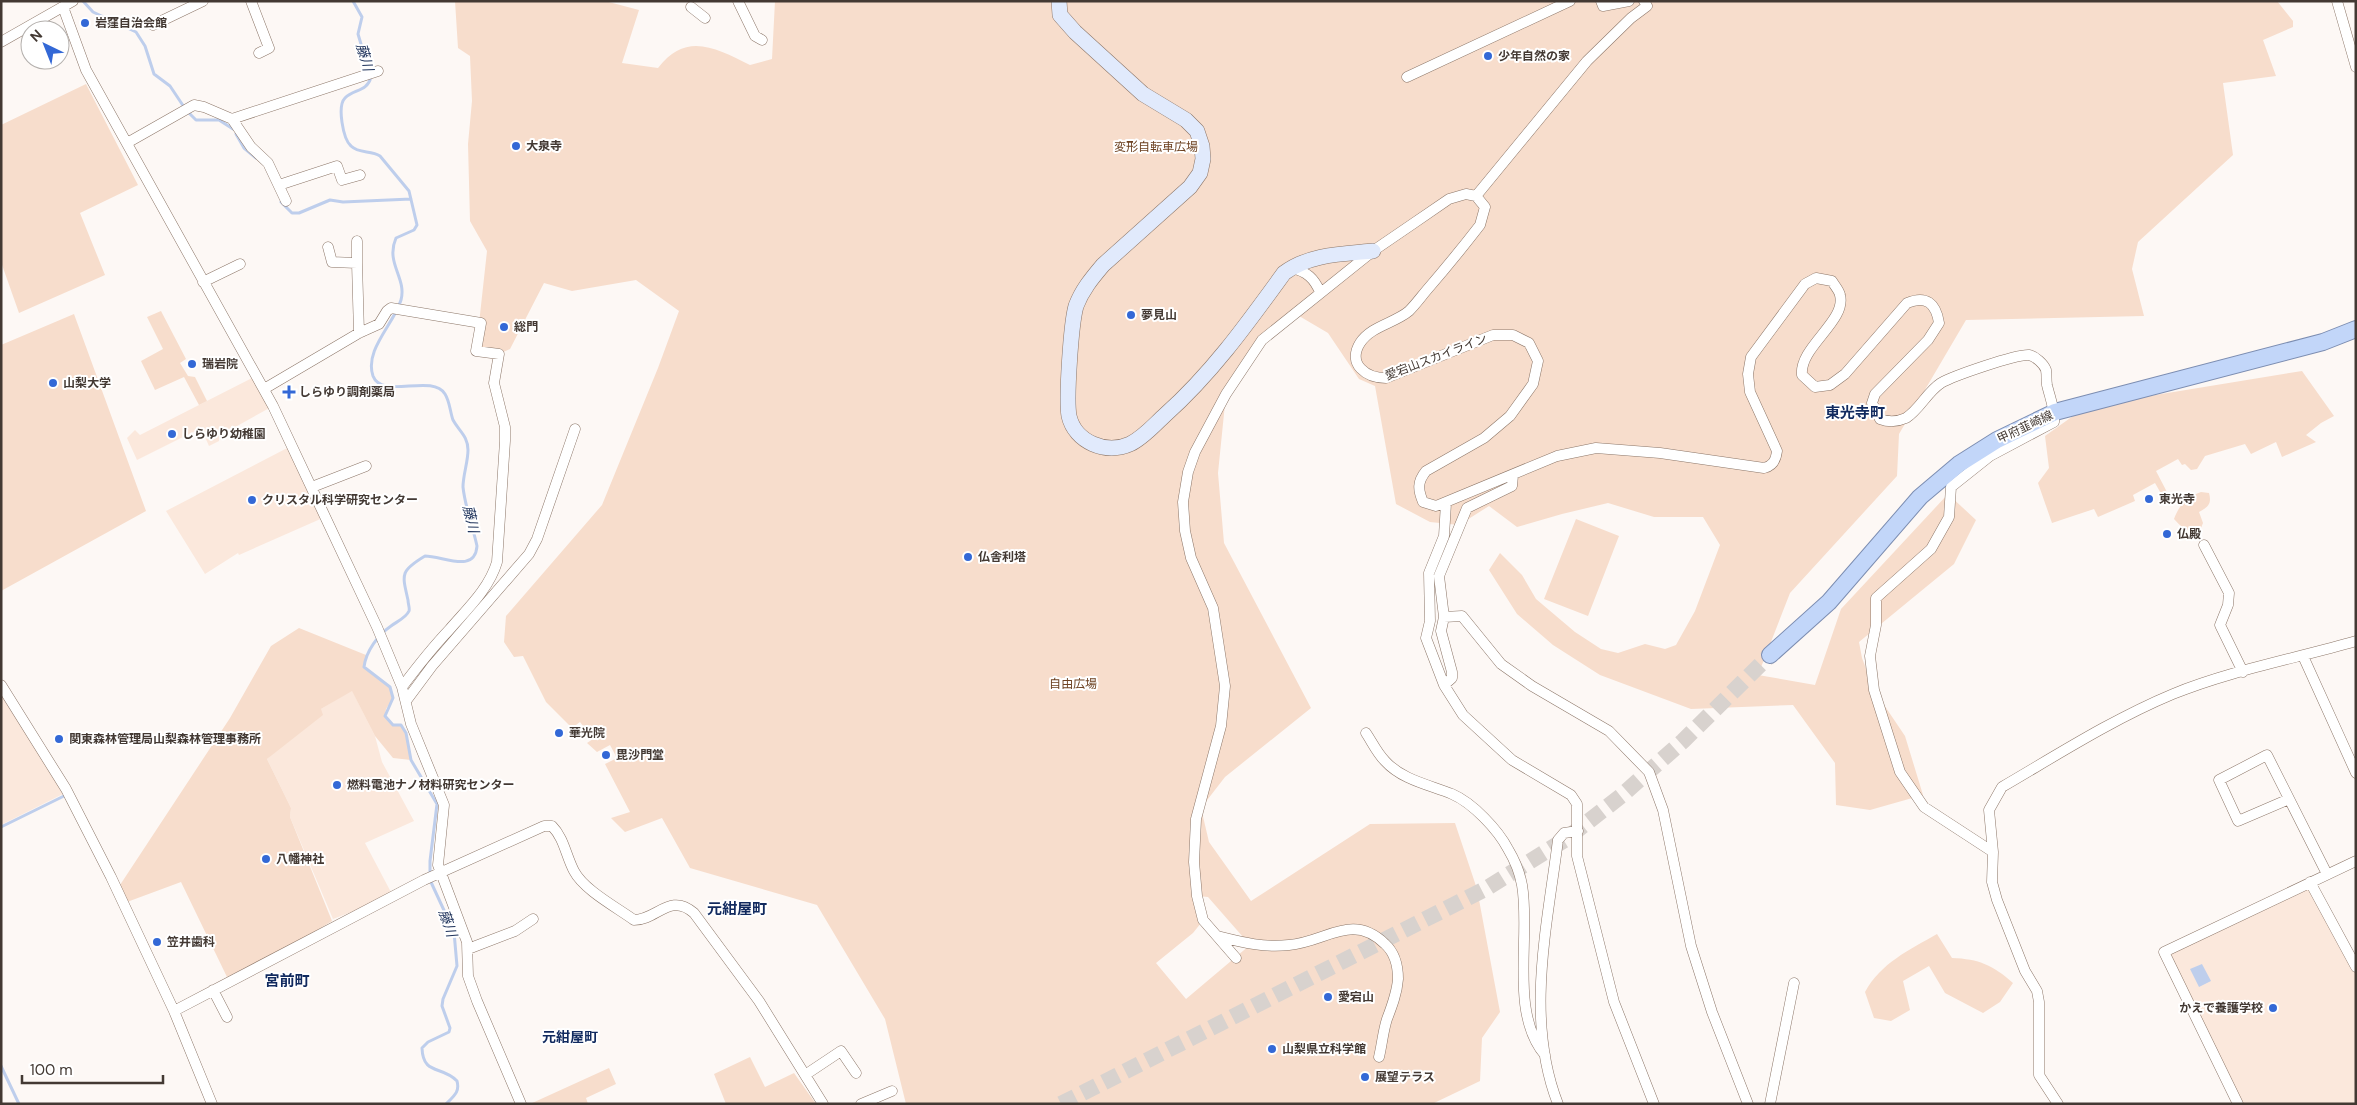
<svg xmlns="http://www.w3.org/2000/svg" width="2357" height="1105" viewBox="0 0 2357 1105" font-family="'DM Sans','Noto Sans JP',sans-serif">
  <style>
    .built { fill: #fbe8dc }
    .green { fill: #f7ddcc; fill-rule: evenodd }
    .water { fill: #beceec }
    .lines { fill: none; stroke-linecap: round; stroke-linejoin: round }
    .stream { stroke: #beceec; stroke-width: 3 }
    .primary-tunnel { stroke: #d8d2ce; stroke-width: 16; stroke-dasharray: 16 8; stroke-linecap: butt }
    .minor-casing { stroke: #8c7668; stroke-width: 11 }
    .secondary-casing { stroke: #8c7668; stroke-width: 16 }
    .primary-casing { stroke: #7c8db1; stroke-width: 18 }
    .minor { stroke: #fff; stroke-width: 10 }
    .secondary { stroke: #e1eafc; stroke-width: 15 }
    .primary { stroke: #c2d6f9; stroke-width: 16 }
    .poi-dot { fill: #3368d6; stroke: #fff; stroke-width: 2 }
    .labels { text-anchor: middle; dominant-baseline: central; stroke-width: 4; stroke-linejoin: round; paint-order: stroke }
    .poi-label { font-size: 12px; font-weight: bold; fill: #433933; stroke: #fff; text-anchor: start }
    .park-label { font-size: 12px; fill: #6d4222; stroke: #fff }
    .street-label { font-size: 12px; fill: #433933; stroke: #fff }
    .water-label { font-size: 14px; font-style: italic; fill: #21355d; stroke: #fff }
    .neighbourhood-label { font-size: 14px; font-weight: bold; fill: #112a5f; stroke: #fff }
    .quarter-label { font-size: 15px; font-weight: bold; fill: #112a5f; stroke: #fff }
  </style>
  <rect width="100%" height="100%" fill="#fdf8f5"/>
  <!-- built -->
  <path class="built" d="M256,376L273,406L219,436V441L209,446L201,428L137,460L127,438L135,430L140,435Z
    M293,445L325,517L239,555L238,553L205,574L166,511Z
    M352,690L375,736L382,762L414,821L365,843L393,896L333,919L290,817L291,808L267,759L321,709Z
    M1,694L65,793L1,825Z
    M2310,882L2356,967V1104H2238L2164,952Z"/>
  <!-- green -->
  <path class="green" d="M455,1H605L639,10L622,63L658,68C686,31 716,48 750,65L772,59L775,1H2277L2293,21V27L2263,40L2276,76L2223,83L2233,155L2138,242L2132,269L2144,316L1966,320L1899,434L1897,476L1790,593L1758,675L1815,685L1841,609L1948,494L1976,520L1954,564L1859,642L1862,658L1874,690L1905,736L1923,795L1870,810L1836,805L1835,763L1793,705L1691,709L1600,675L1553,645L1517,614L1489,570L1500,553L1522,575L1536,599L1575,632L1601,649L1618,653L1645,644L1665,649L1676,645L1695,611L1720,545L1703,517H1654L1608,503L1562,514L1517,527L1489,506L1459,525L1430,522L1396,504L1375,386L1359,379L1328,333L1294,313L1262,340L1226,394L1218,473L1224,543L1311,708L1225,777L1201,808L1209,842L1251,901L1370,824L1455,823L1477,889L1500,1012L1482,1038L1480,1081L1432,1104H906L885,1019L817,905L690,868L662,818L625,832L611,818L630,812L605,764L617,758L610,745L597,752L587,743L593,739L580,722L572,728L546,702L523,656L514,657L504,642L506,616L602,505L658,368L679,311L636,280L572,291L544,283L510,349L499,354L476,351L487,251L470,221L468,144L472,101L470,56L458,48ZM1197,896L1208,897L1250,945L1186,999L1156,963L1193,933L1201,923Z
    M86,84L138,185L80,213L105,275L19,313L1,262V125Z
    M161,311L186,359L180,363L188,376L195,377L207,401L199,405L184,377L155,390L141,361L163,349L147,317Z
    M74,314L146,511L1,591V345Z
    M2302,371L2334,416L2321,423L2306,435L2316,442L2282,457L2276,442L2251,454L2245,444L2205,456L2197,469L2191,470L2185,464L2182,465L2178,459L2156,471L2168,494L2163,497L2155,483L2133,495L2135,501L2098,517L2094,509L2052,523L2038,483L2049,468L2045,436L2073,416L2137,398Z
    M2201,492L2209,493C2212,504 2208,507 2199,512L2203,523L2201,528C2189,534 2182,528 2174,519C2179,505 2187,497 2201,492Z
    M1576,519L1619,536L1588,616L1544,599Z
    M299,628L366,655L365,667L390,687L393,698L386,709L385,716L393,725H401L406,733L411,760L393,758L375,736L352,691L321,709L323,715L267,759L291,808L290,817L332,921L301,940L227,977L181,882L127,902L120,885L230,718L271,646Z
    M1937,934L1952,958C1979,959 1993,965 2013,983L2000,1002L1983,1013L1945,993L1929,966L1903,981L1910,1010L1891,1021L1874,1018L1865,992C1881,963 1909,950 1937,934Z
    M750,1057L765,1087L794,1073L816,1104H726L714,1074Z
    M609,1068L616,1084L586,1098L588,1104H530Z"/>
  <!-- water -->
  <path class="water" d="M2202,964L2211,981L2199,987L2190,969Z"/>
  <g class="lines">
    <!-- stream -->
    <path class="stream" d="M83,1L93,12L136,32L145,46L154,74L170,86L184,107
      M353,1L362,17L358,34L369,71
      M371,77C367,92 354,89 345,98C337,106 343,139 351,146C359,154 371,150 380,156L409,191L417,225L414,230L396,238C385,263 407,278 401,300C394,324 364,350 373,376C382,400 432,373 445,394C450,402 450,412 453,420C459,431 468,436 468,450C468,462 463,475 463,487C465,507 473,527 477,546C475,574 443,556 425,556C400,571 402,574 408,600C408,604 410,608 409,611C406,618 396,622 391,626C378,635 366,651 364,667L390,687L393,698L385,716L393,725H401L406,733L411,760L437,804L430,861V880L454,932L457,966L443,999L442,1006L450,1028L449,1032L428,1042L422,1048C423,1076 442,1065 457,1081C460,1092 454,1096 446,1104
      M188,112L196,120H219L233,129
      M236,134L244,148L256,158
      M281,202L292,213H299L330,200L343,202L411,199
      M1,827L66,795
      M1,1066L19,1104"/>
    <!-- primary-tunnel -->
    <path class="primary-tunnel" d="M1061,1104L1487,888L1566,839L1621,796L1683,741L1770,655"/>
    <defs>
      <path id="minor" d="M251,1L269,48L259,53
        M738,1L755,36L762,40
        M1601,1L1603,6L1629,1
        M2337,1L2356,67
        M63,7L86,70L273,406L377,627L402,687L411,724L444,805L438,865L467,942L468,976L477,1001L521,1104
        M691,7L705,18
        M153,25L203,1
        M1,42L73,1
        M1407,77L1570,1
        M232,119L251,147L268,163L286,201
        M127,143L194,105L204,107L232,119L378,71
        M279,185L337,166L342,180L360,175
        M1476,196L1587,61L1631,18L1647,6L1644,1
        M328,247L332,262L357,263L359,333
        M357,263V241
        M1292,268C1307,272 1314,278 1320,292
        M203,282L240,264
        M264,389L359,333L379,324L387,311L391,308L481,323L476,351L499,354L494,383L505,427V441L497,562C489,589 467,609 449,630C432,648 417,667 402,687
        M312,487L366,466
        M1446,503L1444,536L1429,573L1430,621L1426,638L1444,685L1463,715L1512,760L1571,795L1577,804V856L1614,1002L1654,1104
        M2204,545L2229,593L2228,605L2220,625L2243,672
        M1444,617L1462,616L1501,664L1532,686L1609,731L1649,772L1663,810L1691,946L1712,1012L1748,1104
        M2303,656L2356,773
        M1,685L66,789L111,877L174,1011L212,1104
        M1444,685L1452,678V672L1441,631L1444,617L1439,576L1467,508L1512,486L1513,475
        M406,701L432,666L529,554L537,539L575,429
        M1366,733C1372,742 1377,753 1385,761C1402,780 1430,785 1452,794C1473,803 1498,830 1508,849C1514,859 1520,874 1522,885C1531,936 1509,1013 1545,1055
        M2289,799L2238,821L2219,780L2267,755L2327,874
        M2310,882L2356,967
        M1217,936C1241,942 1263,948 1289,945C1326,942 1352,912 1385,944C1395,953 1398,965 1398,979C1397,993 1392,1006 1387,1019C1383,1031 1382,1045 1379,1057
        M468,949L515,931L533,919
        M1236,958L1203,920L1197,896L1194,862L1196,819L1221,726L1225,686L1213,608L1191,558L1185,531L1183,502L1188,472L1195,452L1226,394L1262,340L1373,251L1414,223L1449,199L1466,194L1476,196L1485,207L1480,225C1463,247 1445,269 1426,291C1421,297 1415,305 1409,311C1395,323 1371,326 1360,343C1347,364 1366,378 1386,378L1493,335H1513L1529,343L1538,361L1533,384L1510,416L1484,438L1426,471C1417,482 1418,490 1423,502L1436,506L1557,456L1596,448L1660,453L1764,468C1773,466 1776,460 1777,451L1750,392L1748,374L1751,357L1805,284L1816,278L1832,281C1834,285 1839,290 1840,295C1847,321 1799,347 1802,375L1815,387L1830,385L1845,374L1907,303C1926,295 1936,303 1939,323L1928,340L1875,394L1872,403L1880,419C1888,422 1897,422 1906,418C1920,409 1927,392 1941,383C1953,376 2016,354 2029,355C2035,356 2044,364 2046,370C2047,375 2046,380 2047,385C2050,398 2055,409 2054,422L1990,456L1951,487L1949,517L1931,549L1876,598V625L1870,656L1874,690L1900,772L1924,807L1993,852
        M213,990L227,1017
        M174,1011L424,880L544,826H552C564,838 566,856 574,871C584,890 616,907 634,920C657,920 670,892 694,913L759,1001L823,1104
        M805,1075L841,1051L856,1073
        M861,1104L892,1091
        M1558,1104C1525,1020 1547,927 1558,840L1564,833L1578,831
        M1770,1104L1794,983
        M2058,1104L2039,1075V1002L2037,991L2025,971L1997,900L1992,882L1993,852L1989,810L2002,787C2057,755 2113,719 2173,694C2229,671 2297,658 2356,641
        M2238,1104L2164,952L2356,861"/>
      <path id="secondary" d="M1059,1L1060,15L1075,32L1143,94L1186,120L1197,131L1202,146L1203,159L1200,173L1190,187L1103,265C1092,278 1082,290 1076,306C1071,324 1066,398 1069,416C1075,442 1106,455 1130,444C1143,438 1154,425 1165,415C1212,373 1247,324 1284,273C1310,254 1342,254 1373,251"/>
      <path id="primary" d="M1770,655L1829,602L1920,497L1959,464L1997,440L2055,412L2323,342L2356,329"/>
    </defs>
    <!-- minor casing -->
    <use href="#minor" class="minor-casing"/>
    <!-- secondary casing -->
    <use href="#secondary" class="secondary-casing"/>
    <!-- primary casing -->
    <use href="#primary" class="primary-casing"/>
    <!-- minor -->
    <use href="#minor" class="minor"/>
    <!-- secondary -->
    <use href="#secondary" class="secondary"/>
    <!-- primary -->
    <use href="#primary" class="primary"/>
  </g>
  <!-- markers -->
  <g class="poi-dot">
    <circle cx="85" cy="23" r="5"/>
    <circle cx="1488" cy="56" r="5"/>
    <circle cx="516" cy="146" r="5"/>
    <circle cx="1131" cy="315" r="5"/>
    <circle cx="504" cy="327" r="5"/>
    <circle cx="192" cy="364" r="5"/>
    <circle cx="53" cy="383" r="5"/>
    <path d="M286.5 384.5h5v5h5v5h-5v5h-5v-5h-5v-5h5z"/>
    <circle cx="172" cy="434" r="5"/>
    <circle cx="2149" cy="499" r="5"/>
    <circle cx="252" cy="500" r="5"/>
    <circle cx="2167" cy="534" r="5"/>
    <circle cx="968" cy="557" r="5"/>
    <circle cx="559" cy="733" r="5"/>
    <circle cx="59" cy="739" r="5"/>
    <circle cx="606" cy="755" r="5"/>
    <circle cx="337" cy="785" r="5"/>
    <circle cx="266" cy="859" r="5"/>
    <circle cx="157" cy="942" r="5"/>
    <circle cx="1328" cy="997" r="5"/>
    <circle cx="2273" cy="1008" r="5"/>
    <circle cx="1272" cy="1049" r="5"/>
    <circle cx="1365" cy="1077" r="5"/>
  </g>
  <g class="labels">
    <!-- poi labels -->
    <g class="poi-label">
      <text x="95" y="23">岩窪自治会館</text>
      <text x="1498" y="56">少年自然の家</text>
      <text x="526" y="146">大泉寺</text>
      <text x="1141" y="315">夢見山</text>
      <text x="514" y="327">総門</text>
      <text x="202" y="364">瑞岩院</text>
      <text x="63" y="383">山梨大学</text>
      <text x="299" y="392">しらゆり調剤薬局</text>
      <text x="182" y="434">しらゆり幼稚園</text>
      <text x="2159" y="499">東光寺</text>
      <text x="262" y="500">クリスタル科学研究センター</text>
      <text x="2177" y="534">仏殿</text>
      <text x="978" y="557">仏舎利塔</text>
      <text x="569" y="733">華光院</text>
      <text x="69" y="739">関東森林管理局山梨森林管理事務所</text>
      <text x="616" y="755">毘沙門堂</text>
      <text x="347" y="785">燃料電池ナノ材料研究センター</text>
      <text x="276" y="859">八幡神社</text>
      <text x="167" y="942">笠井歯科</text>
      <text x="1338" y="997">愛宕山</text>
      <text x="2263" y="1008" text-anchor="end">かえで養護学校</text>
      <text x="1282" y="1049">山梨県立科学館</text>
      <text x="1375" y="1077">展望テラス</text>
    </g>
    <!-- park labels -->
    <g class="park-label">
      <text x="1156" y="147">変形自転車広場</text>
      <text x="1073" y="684">自由広場</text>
    </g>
    <!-- street labels -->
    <g class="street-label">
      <text transform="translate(1436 357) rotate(-21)">愛宕山スカイライン</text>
      <text transform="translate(2025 427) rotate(-25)">甲府韮崎線</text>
    </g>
    <!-- water labels -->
    <g class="water-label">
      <text transform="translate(365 57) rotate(74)">藤川</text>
      <text transform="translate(471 519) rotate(77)">藤川</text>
      <text transform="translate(448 923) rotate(71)">藤川</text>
    </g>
    <!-- neighbourhood labels -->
    <g class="neighbourhood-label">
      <text x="570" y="1037">元紺屋町</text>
    </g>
    <!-- quarter labels -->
    <g class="quarter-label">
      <text x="1855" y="413">東光寺町</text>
      <text x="737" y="909">元紺屋町</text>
      <text x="287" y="981">宮前町</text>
    </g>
  </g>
  <!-- border -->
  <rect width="2357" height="1105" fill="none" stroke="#433933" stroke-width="5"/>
  <!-- north arrow -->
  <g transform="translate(45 45) rotate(317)"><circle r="24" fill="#ffffff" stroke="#b4b0ad"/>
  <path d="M0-4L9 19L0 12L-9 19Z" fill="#3368d6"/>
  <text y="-8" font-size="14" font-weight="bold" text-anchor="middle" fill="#433933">N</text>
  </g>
  <!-- scale -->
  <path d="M22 1075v8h141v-8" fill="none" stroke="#433933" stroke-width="2.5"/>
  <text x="30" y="1075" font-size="15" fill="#433933" stroke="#ffffff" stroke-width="4" paint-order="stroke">100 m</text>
</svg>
